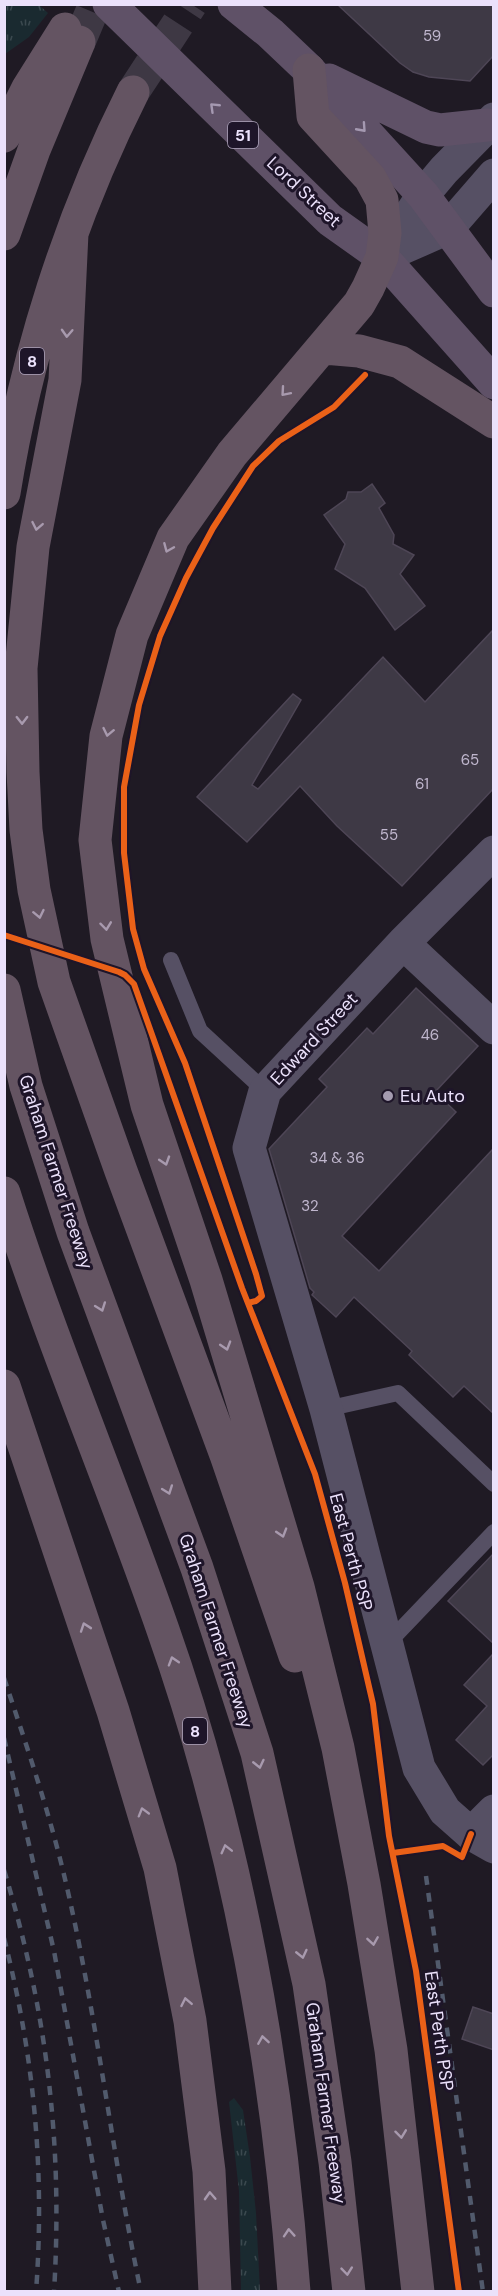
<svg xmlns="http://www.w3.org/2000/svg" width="498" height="2296" viewBox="0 0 498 2296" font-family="'DM Sans',sans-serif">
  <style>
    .grass { fill: url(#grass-tufts) }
    .building { fill: #3e3945; stroke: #4e4656; stroke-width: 1.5 }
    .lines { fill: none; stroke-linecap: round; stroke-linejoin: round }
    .highway-tunnel { stroke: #3e3844; stroke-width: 33; stroke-dasharray: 33 16; stroke-linecap: butt }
    .lane { stroke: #565064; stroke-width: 16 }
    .street { stroke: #565064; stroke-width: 33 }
    .primary { stroke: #5f5167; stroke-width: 33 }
    .highway { stroke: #645462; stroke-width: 33 }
    .rail { stroke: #515a6c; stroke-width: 4.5; stroke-dasharray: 9 8; stroke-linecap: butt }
    .cycleway-casing { stroke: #1e1529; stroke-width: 10 }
    .cycleway { stroke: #ea6118; stroke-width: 6 }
    .oneway { stroke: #a599b1 }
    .oneway2 { stroke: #a89aae }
    .poi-dot { fill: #a49bb0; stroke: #1e1529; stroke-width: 2 }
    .labels { text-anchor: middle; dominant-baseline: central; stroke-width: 6; stroke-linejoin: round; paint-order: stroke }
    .number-label { font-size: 15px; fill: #c0b7ce }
    .shield { fill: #1e1529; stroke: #aea4bc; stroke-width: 1.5 }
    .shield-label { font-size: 16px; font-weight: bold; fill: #ebe1fb }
    .street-label { font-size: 18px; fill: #ebe1fb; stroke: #1e1529 }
    .poi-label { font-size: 18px; fill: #ebe1fb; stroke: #1e1529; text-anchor: start }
  </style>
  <defs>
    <pattern id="grass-tufts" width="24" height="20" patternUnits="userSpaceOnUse" patternTransform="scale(1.5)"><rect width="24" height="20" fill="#1a2a30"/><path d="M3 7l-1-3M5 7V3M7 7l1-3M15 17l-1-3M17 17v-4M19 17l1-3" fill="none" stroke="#3b494f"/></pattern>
  </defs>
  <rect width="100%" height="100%" fill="#1f1a24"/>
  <!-- grass -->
  <path class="grass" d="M5,4L39,5L48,13L29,37L5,54Z
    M234,2098L243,2110L250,2157L256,2213L260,2291H241L239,2191L229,2102Z"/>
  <!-- building -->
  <path class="building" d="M337,4H494V55L470,81L429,77L413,72L400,63Z
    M372,484L385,503L379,508L394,535L393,544L414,555L400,574L425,606L395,630L365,588L335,569L345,544L324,515L346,499L348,492H361Z
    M494,629V788L402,886L337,826L300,786L247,842L197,797L293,694L301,700L252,785L258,789L383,657L425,702Z
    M416,988L478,1046L435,1092L456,1112L342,1236L379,1271L494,1148V1414L464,1386L453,1397L409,1355L412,1351L354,1297L336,1317L312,1295L314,1292L310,1288L269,1149L327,1087L319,1079L367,1028L373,1034Z
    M494,1553V1644L448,1601Z
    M494,1653V1754L483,1765L456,1740L487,1706L464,1685Z
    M473,2007L494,2014V2050L462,2039Z"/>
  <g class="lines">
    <!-- highway-tunnel -->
    <path class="highway-tunnel" d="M79,42L95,4
      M133,92L191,4"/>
    <!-- lane -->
    <path class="lane" d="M171,960L200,1031L265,1091
      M326,1409L398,1393L494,1484
      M388,1643L494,1532"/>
    <!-- street -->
    <path class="street" d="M382,257L423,195L444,170L494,119
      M382,257L448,228L494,175
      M494,852L403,943L265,1091L249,1148L326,1409L419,1768L445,1811L471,1834L494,1847
      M403,943L494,1028
      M471,1834L494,1811"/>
    <!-- primary -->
    <path class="primary" d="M109,4L330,220L382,257L494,383
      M234,4L270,33L309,70L423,195L494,291
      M329,80L426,127L440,130L487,125"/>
    <!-- highway -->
    <path class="highway" d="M309,70L313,116L370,178L382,200L385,233L382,257L368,288L359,304L232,454L173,538L132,635L106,736L95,840L107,939L147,1105L206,1280L298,1587L338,1748L364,1884L391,2050L418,2292
      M4,136L28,88L65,29
      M72,233L65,380L33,547L21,668L23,772L26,830L34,890L54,982L121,1171L226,1455L295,1656
      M4,234L34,150L79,42
      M324,348L359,351L400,362L494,422
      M4,493C26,355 70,217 133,92
      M4,990L26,1086L73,1232L197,1568L257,1753L309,1984L335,2162L349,2292
      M4,1193C51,1341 112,1483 163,1630C237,1840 278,2070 294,2292
      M4,1386L113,1711L160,1868L190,2021L209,2171L215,2292"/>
    <!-- rail -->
    <path class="rail" d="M4,1678C26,1744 49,1811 65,1879C97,2015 112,2155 141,2292
      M4,1738L54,1951L103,2220L119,2292
      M4,1870C47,2011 63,2144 54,2292
      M426,1876L483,2292
      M4,1938C34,2056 45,2170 36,2292"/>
    <defs>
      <path id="cycleway" d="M4,935L119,972L125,975L134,984L242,1288L315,1474L345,1583L373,1704L389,1836L416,1971L459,2292
        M248,1303L256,1301L262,1296L256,1274L185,1063L144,969L133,929L124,853V787L139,705L160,636L186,578L213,528L253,466L279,441L334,407L365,375
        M393,1853L443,1846L462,1857L471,1834"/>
    </defs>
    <!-- cycleway casing -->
    <use href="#cycleway" class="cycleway-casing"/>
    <!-- cycleway -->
    <use href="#cycleway" class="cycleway"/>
  </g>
  <!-- one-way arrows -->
  <defs><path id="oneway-chevron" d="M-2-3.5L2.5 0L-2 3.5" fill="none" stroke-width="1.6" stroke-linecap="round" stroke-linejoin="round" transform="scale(1.5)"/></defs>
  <g class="oneway">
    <use href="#oneway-chevron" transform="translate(214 107) rotate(-136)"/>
    <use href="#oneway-chevron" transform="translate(362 128) rotate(48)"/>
  </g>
  <g class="oneway2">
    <use href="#oneway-chevron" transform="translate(67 333) rotate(93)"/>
    <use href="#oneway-chevron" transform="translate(285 392) rotate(131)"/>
    <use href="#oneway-chevron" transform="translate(37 526) rotate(101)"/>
    <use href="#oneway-chevron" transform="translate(168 548) rotate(113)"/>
    <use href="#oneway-chevron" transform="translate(22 720) rotate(89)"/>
    <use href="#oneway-chevron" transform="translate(108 732) rotate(102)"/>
    <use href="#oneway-chevron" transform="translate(39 914) rotate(78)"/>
    <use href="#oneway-chevron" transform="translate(106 926) rotate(83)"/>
    <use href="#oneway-chevron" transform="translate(165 1161) rotate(72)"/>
    <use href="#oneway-chevron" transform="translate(101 1307) rotate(70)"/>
    <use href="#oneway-chevron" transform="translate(226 1346) rotate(73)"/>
    <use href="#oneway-chevron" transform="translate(168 1490) rotate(70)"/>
    <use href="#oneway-chevron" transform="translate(282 1533) rotate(73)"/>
    <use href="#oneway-chevron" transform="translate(85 1627) rotate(-109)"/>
    <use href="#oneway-chevron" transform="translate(173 1661) rotate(-107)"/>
    <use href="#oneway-chevron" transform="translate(259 1764) rotate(77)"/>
    <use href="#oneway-chevron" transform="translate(143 1812) rotate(-106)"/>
    <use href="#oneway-chevron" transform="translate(226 1849) rotate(-104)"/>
    <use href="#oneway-chevron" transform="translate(373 1941) rotate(81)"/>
    <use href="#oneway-chevron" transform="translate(302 1954) rotate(77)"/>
    <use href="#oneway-chevron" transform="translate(186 2002) rotate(-101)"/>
    <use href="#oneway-chevron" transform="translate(263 2040) rotate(-99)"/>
    <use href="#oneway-chevron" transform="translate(401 2134) rotate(83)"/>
    <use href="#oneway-chevron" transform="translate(210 2196) rotate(-93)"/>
    <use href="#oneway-chevron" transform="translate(289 2233) rotate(-94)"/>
    <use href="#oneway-chevron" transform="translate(347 2271) rotate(84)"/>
  </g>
  <!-- markers -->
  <circle class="poi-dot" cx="388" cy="1096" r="6"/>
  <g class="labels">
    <!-- number labels -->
    <g class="number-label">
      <text x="432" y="36">59</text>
      <text x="470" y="760">65</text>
      <text x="422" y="784">61</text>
      <text x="389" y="835">55</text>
      <text x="430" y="1035">46</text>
      <text x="337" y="1158">34 &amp; 36</text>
      <text x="310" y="1206">32</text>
    </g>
    <!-- shield labels -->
    <g class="shield">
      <rect x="228" y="122" width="30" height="26" rx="4.5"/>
      <rect x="20" y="348" width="24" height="26" rx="4.5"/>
      <rect x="183" y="1718" width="24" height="26" rx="4.5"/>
    </g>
    <g class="shield-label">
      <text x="243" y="135">51</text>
      <text x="32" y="361">8</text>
      <text x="195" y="1731">8</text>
    </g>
    <!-- street labels -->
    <g class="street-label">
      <text transform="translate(304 192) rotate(43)">Lord Street</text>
      <text transform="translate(314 1039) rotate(-47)">Edward Street</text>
      <text transform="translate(56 1172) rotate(72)">Graham Farmer Freeway</text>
      <text transform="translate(351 1552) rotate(75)">East Perth PSP</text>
      <text transform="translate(216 1631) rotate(72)">Graham Farmer Freeway</text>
      <text transform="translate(439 2031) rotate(82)">East Perth PSP</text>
      <text transform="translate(326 2103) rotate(82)">Graham Farmer Freeway</text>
    </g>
    <!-- poi labels -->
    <g class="poi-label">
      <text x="400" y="1096">Eu Auto</text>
    </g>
  </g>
  <!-- border -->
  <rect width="498" height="2296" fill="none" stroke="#ebe1fb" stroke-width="12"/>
</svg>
